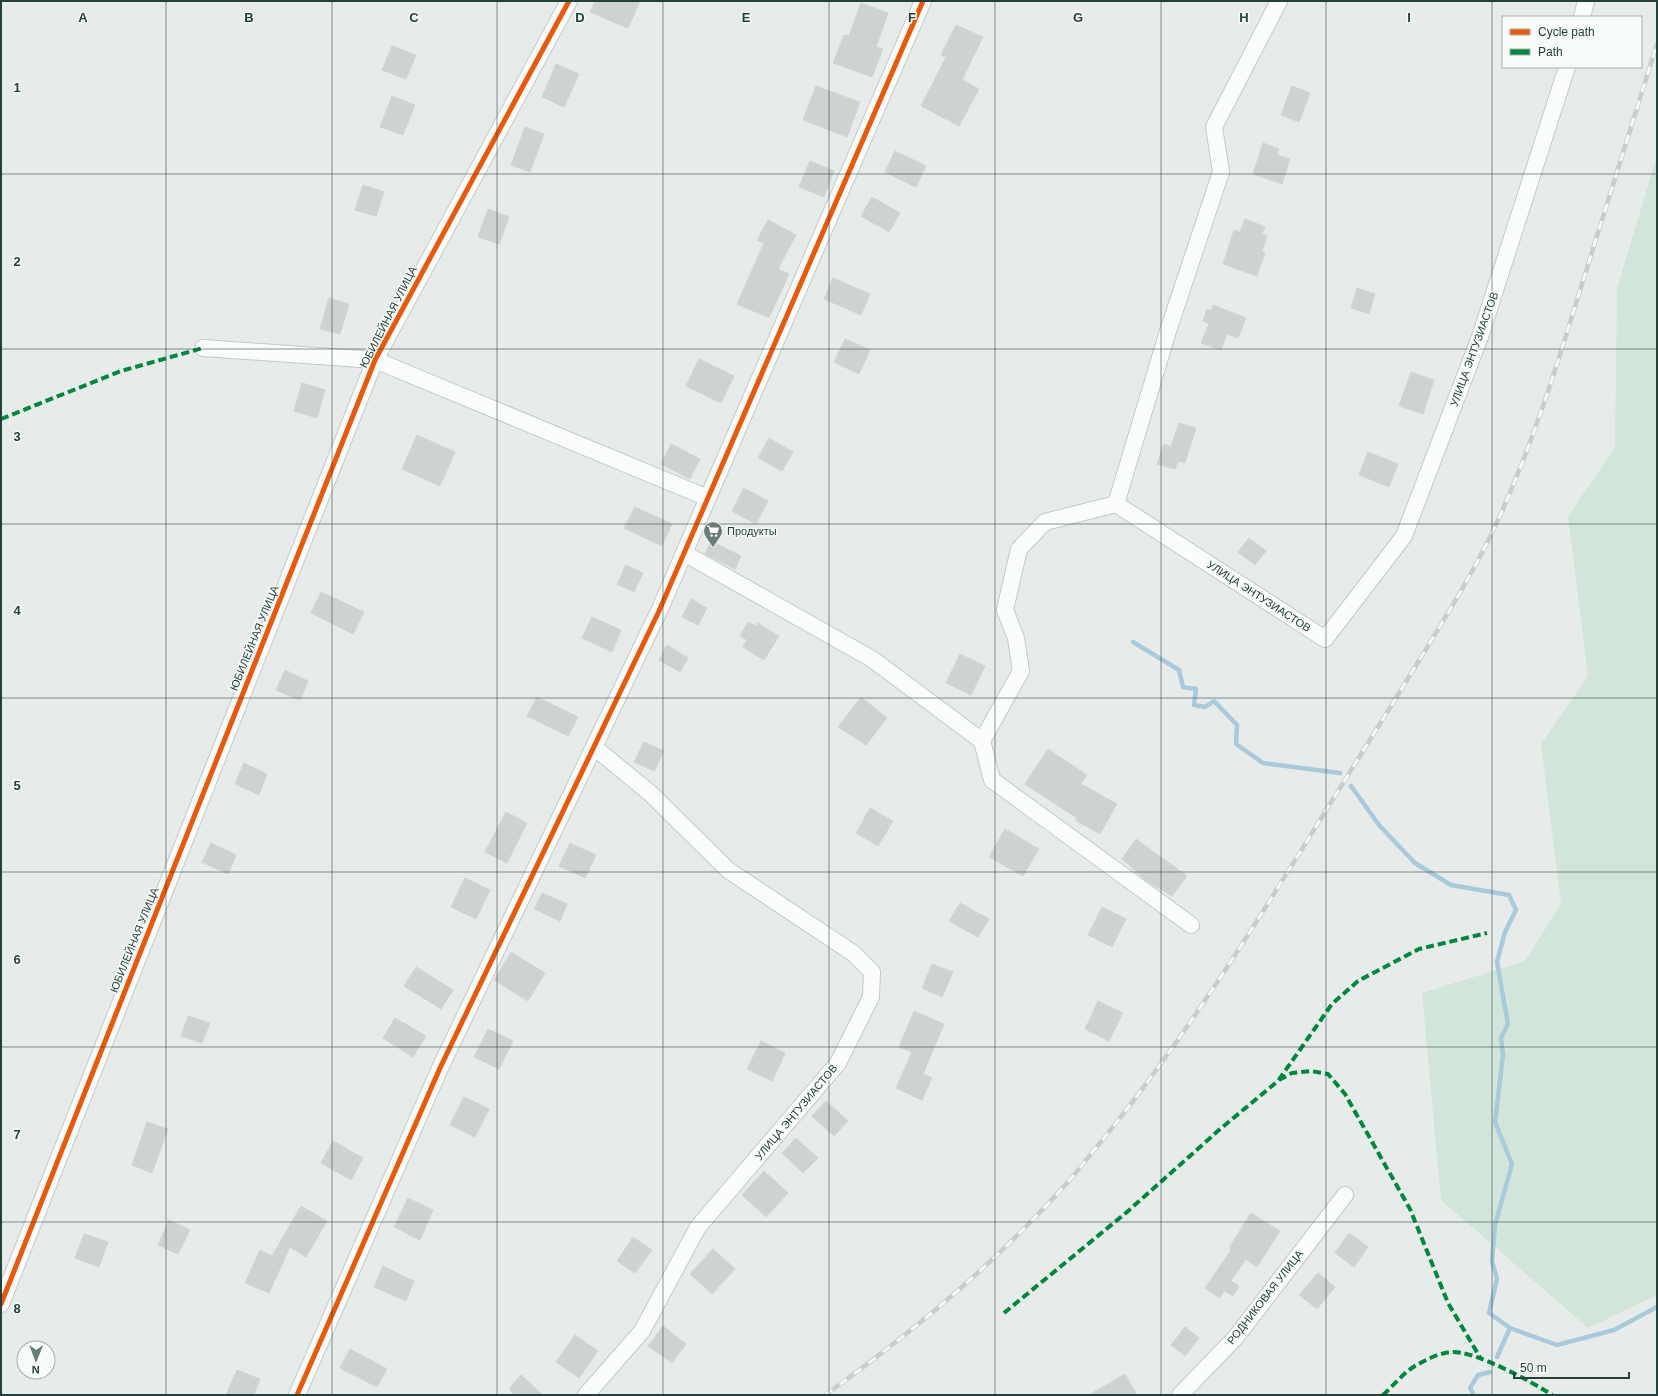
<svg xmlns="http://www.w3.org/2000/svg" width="1658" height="1396" viewBox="0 0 1658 1396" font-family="Helvetica,sans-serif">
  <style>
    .green { fill: #d1e5da }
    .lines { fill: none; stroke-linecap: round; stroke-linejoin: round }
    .stream { stroke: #a9cada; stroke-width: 4.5 }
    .building { fill: #ced3d2; stroke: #d0d5d4 }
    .minor-casing { stroke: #c4c9c8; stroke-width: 18 }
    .minor { stroke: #fbfcfc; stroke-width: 16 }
    .rail-casing { stroke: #c8cccc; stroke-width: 4.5 }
    .rail { stroke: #f6faf9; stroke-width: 3; stroke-dasharray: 9; stroke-linecap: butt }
    .quiet { stroke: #00873e; stroke-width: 4; stroke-dasharray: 8 4; stroke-linecap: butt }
    .cycleway-casing { stroke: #f6faf9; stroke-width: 8 }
    .cycleway { stroke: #e8590c; stroke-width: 5 }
    .grid { fill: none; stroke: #24403d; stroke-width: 1; stroke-opacity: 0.55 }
    .labels { text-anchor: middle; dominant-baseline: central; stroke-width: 3; stroke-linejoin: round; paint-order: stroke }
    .street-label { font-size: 11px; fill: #24403d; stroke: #f6faf9 }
    .poi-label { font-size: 11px; fill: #24403d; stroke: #f6faf9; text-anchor: start }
    .grid-label { font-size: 13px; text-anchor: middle; font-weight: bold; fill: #24403d; stroke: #f6faf9; stroke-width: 3; stroke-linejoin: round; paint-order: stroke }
  </style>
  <rect width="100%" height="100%" fill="#e7eceb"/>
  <!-- green -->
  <path class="green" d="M1657,156V1295L1588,1328L1441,1200L1422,993L1525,961L1561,904L1541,744L1588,676L1568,516L1615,448L1617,288Z"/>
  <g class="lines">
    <!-- stream -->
    <path class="stream" d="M1133,642L1179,670L1183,687L1196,689L1194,705L1205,707L1214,701L1237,725L1236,744L1263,763L1340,773
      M1351,786L1379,825L1415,863L1451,885L1509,895L1516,910L1505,932L1497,962L1508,1024L1501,1038L1503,1055L1495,1122L1512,1164L1495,1225L1492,1261L1497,1279L1489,1313L1510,1328L1497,1357
      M1510,1328L1557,1345L1614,1330L1657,1307
      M1474,1395L1470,1388L1478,1375L1490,1372"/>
  </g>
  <!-- building -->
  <path class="building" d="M595,1H640L628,28L590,12Z
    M861,3L888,13L876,47L883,49L872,77L833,63L844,35L849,36Z
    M956,25L983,37L962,80L979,89L959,126L921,106L946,57L941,55Z
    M392,46L416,55L406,79L382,70Z
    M556,64L579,74L564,107L542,97Z
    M816,86L860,102L847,137L803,120Z
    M1292,86L1310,93L1299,122L1281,115Z
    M392,96L415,105L403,135L380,127Z
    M525,127L544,134L530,172L511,165Z
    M1263,143L1279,149L1277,155L1290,159L1282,184L1253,174Z
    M895,151L926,166L916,187L885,172Z
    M810,161L834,171L824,197L799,187Z
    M363,185L384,192L376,216L355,210Z
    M872,197L900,213L889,232L861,216Z
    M488,209L509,217L499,244L478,237Z
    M1245,219L1265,227L1262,234L1267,236L1262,252L1265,253L1257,276L1223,264L1234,230L1240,232Z
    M768,220L796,235L778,269L789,274L769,318L737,304L764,243L757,240Z
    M833,278L870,294L861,315L824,299Z
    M1357,288L1375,294L1369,314L1351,308Z
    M329,298L349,304L340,334L320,329Z
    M1213,305L1246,318L1238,338L1227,334L1221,350L1201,343L1209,324L1203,321L1207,309L1211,311Z
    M845,339L870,350L859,374L834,362Z
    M699,359L734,376L721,403L686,386Z
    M1411,372L1434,380L1423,414L1399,406Z
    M302,383L325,390L317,418L294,411Z
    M1179,423L1196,428L1185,463L1178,461L1175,469L1157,464L1164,444L1171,447Z
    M417,435L455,452L440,486L402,469Z
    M769,438L793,452L782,471L758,458Z
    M671,444L700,459L690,479L661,464Z
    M1368,452L1398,464L1389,487L1359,475Z
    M744,488L768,501L756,524L732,511Z
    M635,507L672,524L662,546L624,528Z
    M1249,538L1266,551L1255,565L1238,552Z
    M711,541L741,556L735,569L705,554Z
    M626,565L643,573L634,592L617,584Z
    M321,592L364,612L353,634L311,613Z
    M691,599L707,608L698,625L682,617Z
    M592,617L621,630L612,652L582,638Z
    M748,622L756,626L758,623L779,636L764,660L743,647L747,640L740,636Z
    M667,645L688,658L680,672L659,660Z
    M960,654L985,666L971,695L946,683Z
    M285,670L308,681L300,700L276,690Z
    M537,697L578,717L568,736L527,716Z
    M861,697L887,718L866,745L838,727Z
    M644,742L664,751L654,771L634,762Z
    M1048,749L1087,775L1081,784L1117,804L1100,834L1075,820L1077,818L1025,784Z
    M244,763L267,774L259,795L235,784Z
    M870,808L893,821L878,846L856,833Z
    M506,812L527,823L507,863L485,852Z
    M1005,829L1039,849L1023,876L989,857Z
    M1136,839L1187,876L1172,896L1147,881L1122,859Z
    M211,843L236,855L228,874L202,862Z
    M570,843L596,855L585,878L559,866Z
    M465,878L490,890L476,919L451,907Z
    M542,893L567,904L560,921L534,909Z
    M960,903L989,919L978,937L949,921Z
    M1102,907L1126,919L1112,947L1088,935Z
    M511,952L545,973L528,1001L494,980Z
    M932,964L953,972L942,997L922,988Z
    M416,967L453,990L441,1009L404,986Z
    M1098,1001L1123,1013L1109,1041L1085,1029Z
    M914,1011L944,1024L923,1074L932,1078L922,1100L896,1088L912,1052L899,1047Z
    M188,1016L210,1023L202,1043L181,1036Z
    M395,1018L426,1036L413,1057L383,1038Z
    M488,1029L513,1041L499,1069L474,1057Z
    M761,1041L785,1053L772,1081L747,1069Z
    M464,1097L489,1109L475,1137L450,1125Z
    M826,1101L848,1121L834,1136L812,1116Z
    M147,1122L168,1129L152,1173L132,1165Z
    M796,1138L818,1158L803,1173L782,1153Z
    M333,1141L363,1158L351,1180L321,1163Z
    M764,1171L788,1193L766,1217L742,1195Z
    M408,1198L433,1210L420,1240L394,1227Z
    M301,1206L327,1221L306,1257L290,1247L269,1293L245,1283L260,1250L272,1256Z
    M1251,1213L1280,1231L1257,1267L1246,1259L1231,1281L1239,1286L1233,1296L1224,1291L1220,1298L1205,1288L1231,1250L1229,1248Z
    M169,1220L190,1230L178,1254L158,1245Z
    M1349,1233L1368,1247L1354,1267L1335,1253Z
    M84,1234L108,1242L99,1267L75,1258Z
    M633,1237L652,1250L635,1273L617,1261Z
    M713,1249L735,1269L712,1294L690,1274Z
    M383,1266L414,1281L406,1301L374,1287Z
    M1318,1273L1335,1287L1317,1309L1299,1295Z
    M663,1326L686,1344L672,1363L648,1346Z
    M1185,1327L1199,1338L1185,1356L1171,1345Z
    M575,1335L598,1351L579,1378L556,1362Z
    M350,1349L387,1369L377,1387L340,1368Z
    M237,1370L260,1379L254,1395H226Z
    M1125,1374L1137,1395H1089Z
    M521,1375L543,1395H515L509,1389Z"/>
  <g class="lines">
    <defs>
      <path id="minor" d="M1279,1L1214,127L1221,172L1168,331L1116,504L1325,639L1404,536L1481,334L1567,67
        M1582,17L1586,1
        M203,348L375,360L708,498
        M684,553L872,659L982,741L992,780L1191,925
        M982,741L1021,671L1016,638L1005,610L1019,549L1045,522L1116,504
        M1,1304L375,360L569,1
        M297,1395L440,1068L659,611L923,1
        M586,1395L642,1331L698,1227L838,1063L871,997L872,972L853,953L728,870L650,793L594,747
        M1180,1395L1236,1337L1345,1195"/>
    </defs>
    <!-- minor casing -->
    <use href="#minor" class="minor-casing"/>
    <!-- minor -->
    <use href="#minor" class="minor"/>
    <defs>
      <path id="rail" d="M825,1395C912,1333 996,1263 1067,1183C1079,1170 1089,1156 1100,1143C1189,1034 1261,915 1335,796C1369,741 1404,686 1437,631C1456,600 1475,568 1491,535C1518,479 1539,420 1558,361L1657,44"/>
    </defs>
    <!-- rail casing -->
    <use href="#rail" class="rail-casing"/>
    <!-- rail -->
    <use href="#rail" class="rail"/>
    <!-- quiet -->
    <path class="quiet" d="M1,419L121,371L203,348
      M1279,1080L1292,1073L1311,1071L1328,1074L1345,1094L1410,1209L1448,1303L1481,1359
      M1004,1313L1127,1212L1219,1130L1278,1081L1332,1004L1358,981L1419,949L1487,933
      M1383,1395C1393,1386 1406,1370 1417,1365C1427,1359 1440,1353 1451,1352C1473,1350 1533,1382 1552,1395"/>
    <defs>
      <path id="cycleway" d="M1,1304L375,360L569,1
        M297,1395L440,1068L659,611L923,1"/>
    </defs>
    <!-- cycleway casing -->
    <use href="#cycleway" class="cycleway-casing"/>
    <!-- cycleway -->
    <use href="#cycleway" class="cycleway"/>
  </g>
  <!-- grid -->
  <path class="grid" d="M166,1V1395M332,1V1395M497,1V1395M663,1V1395M829,1V1395M995,1V1395M1161,1V1395M1326,1V1395M1492,1V1395M1,174H1657M1,349H1657M1,524H1657M1,698H1657M1,872H1657M1,1047H1657M1,1222H1657"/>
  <!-- icons -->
  <defs>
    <symbol id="supermarket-pin" viewBox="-11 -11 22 30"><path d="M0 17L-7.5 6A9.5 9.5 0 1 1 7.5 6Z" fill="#687c7a" stroke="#f6faf9"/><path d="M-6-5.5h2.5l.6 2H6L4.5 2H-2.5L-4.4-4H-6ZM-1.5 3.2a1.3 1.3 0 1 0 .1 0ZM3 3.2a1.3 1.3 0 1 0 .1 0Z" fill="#fff"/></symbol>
  </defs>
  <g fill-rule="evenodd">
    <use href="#supermarket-pin" x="702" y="520" width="22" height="30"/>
  </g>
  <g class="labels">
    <!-- street labels -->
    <g class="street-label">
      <text transform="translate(388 317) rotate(-63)">ЮБИЛЕЙНАЯ УЛИЦА</text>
      <text transform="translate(1474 349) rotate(-70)">УЛИЦА ЭНТУЗИАСТОВ</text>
      <text transform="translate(1259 596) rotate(33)">УЛИЦА ЭНТУЗИАСТОВ</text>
      <text transform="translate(254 638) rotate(-68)">ЮБИЛЕЙНАЯ УЛИЦА</text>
      <text transform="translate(134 940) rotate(-68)">ЮБИЛЕЙНАЯ УЛИЦА</text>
      <text transform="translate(796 1112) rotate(-50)">УЛИЦА ЭНТУЗИАСТОВ</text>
      <text transform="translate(1265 1297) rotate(-52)">РОДНИКОВАЯ УЛИЦА</text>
    </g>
    <!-- poi labels -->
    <g class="poi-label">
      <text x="727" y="531">Продукты</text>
    </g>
  </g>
  <g class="grid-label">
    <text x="83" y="22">A</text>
    <text x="249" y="22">B</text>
    <text x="414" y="22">C</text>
    <text x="580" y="22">D</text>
    <text x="746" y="22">E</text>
    <text x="912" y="22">F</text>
    <text x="1078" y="22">G</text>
    <text x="1244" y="22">H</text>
    <text x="1409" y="22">I</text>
    <text x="17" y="92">1</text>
    <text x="17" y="266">2</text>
    <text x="17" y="441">3</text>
    <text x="17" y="615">4</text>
    <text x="17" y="790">5</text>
    <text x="17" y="964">6</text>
    <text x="17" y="1139">7</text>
    <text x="17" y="1313">8</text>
  </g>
  <!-- border -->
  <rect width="1658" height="1396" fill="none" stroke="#24403d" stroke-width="4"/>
  <!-- legend -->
  <rect x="1502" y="16" width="140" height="52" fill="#f6faf9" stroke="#a2b0ae"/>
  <rect x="1510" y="29" width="20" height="6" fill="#e8590c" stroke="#a2b0ae"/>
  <text x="1538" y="36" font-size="12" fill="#24403d">Cycle path</text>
  <rect x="1510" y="49" width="20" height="6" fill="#00873e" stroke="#a2b0ae"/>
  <text x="1538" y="56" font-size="12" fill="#24403d">Path</text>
  <!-- north arrow -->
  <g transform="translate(36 1360) rotate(181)"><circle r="19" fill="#f6faf9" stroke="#a2b0ae"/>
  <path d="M0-3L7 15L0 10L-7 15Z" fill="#687c7a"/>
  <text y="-6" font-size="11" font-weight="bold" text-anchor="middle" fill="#24403d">N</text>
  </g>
  <!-- scale -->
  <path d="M1514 1372v6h115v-6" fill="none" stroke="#24403d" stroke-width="2"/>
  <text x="1520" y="1372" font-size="12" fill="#24403d" stroke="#f6faf9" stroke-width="3" paint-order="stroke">50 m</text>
</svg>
